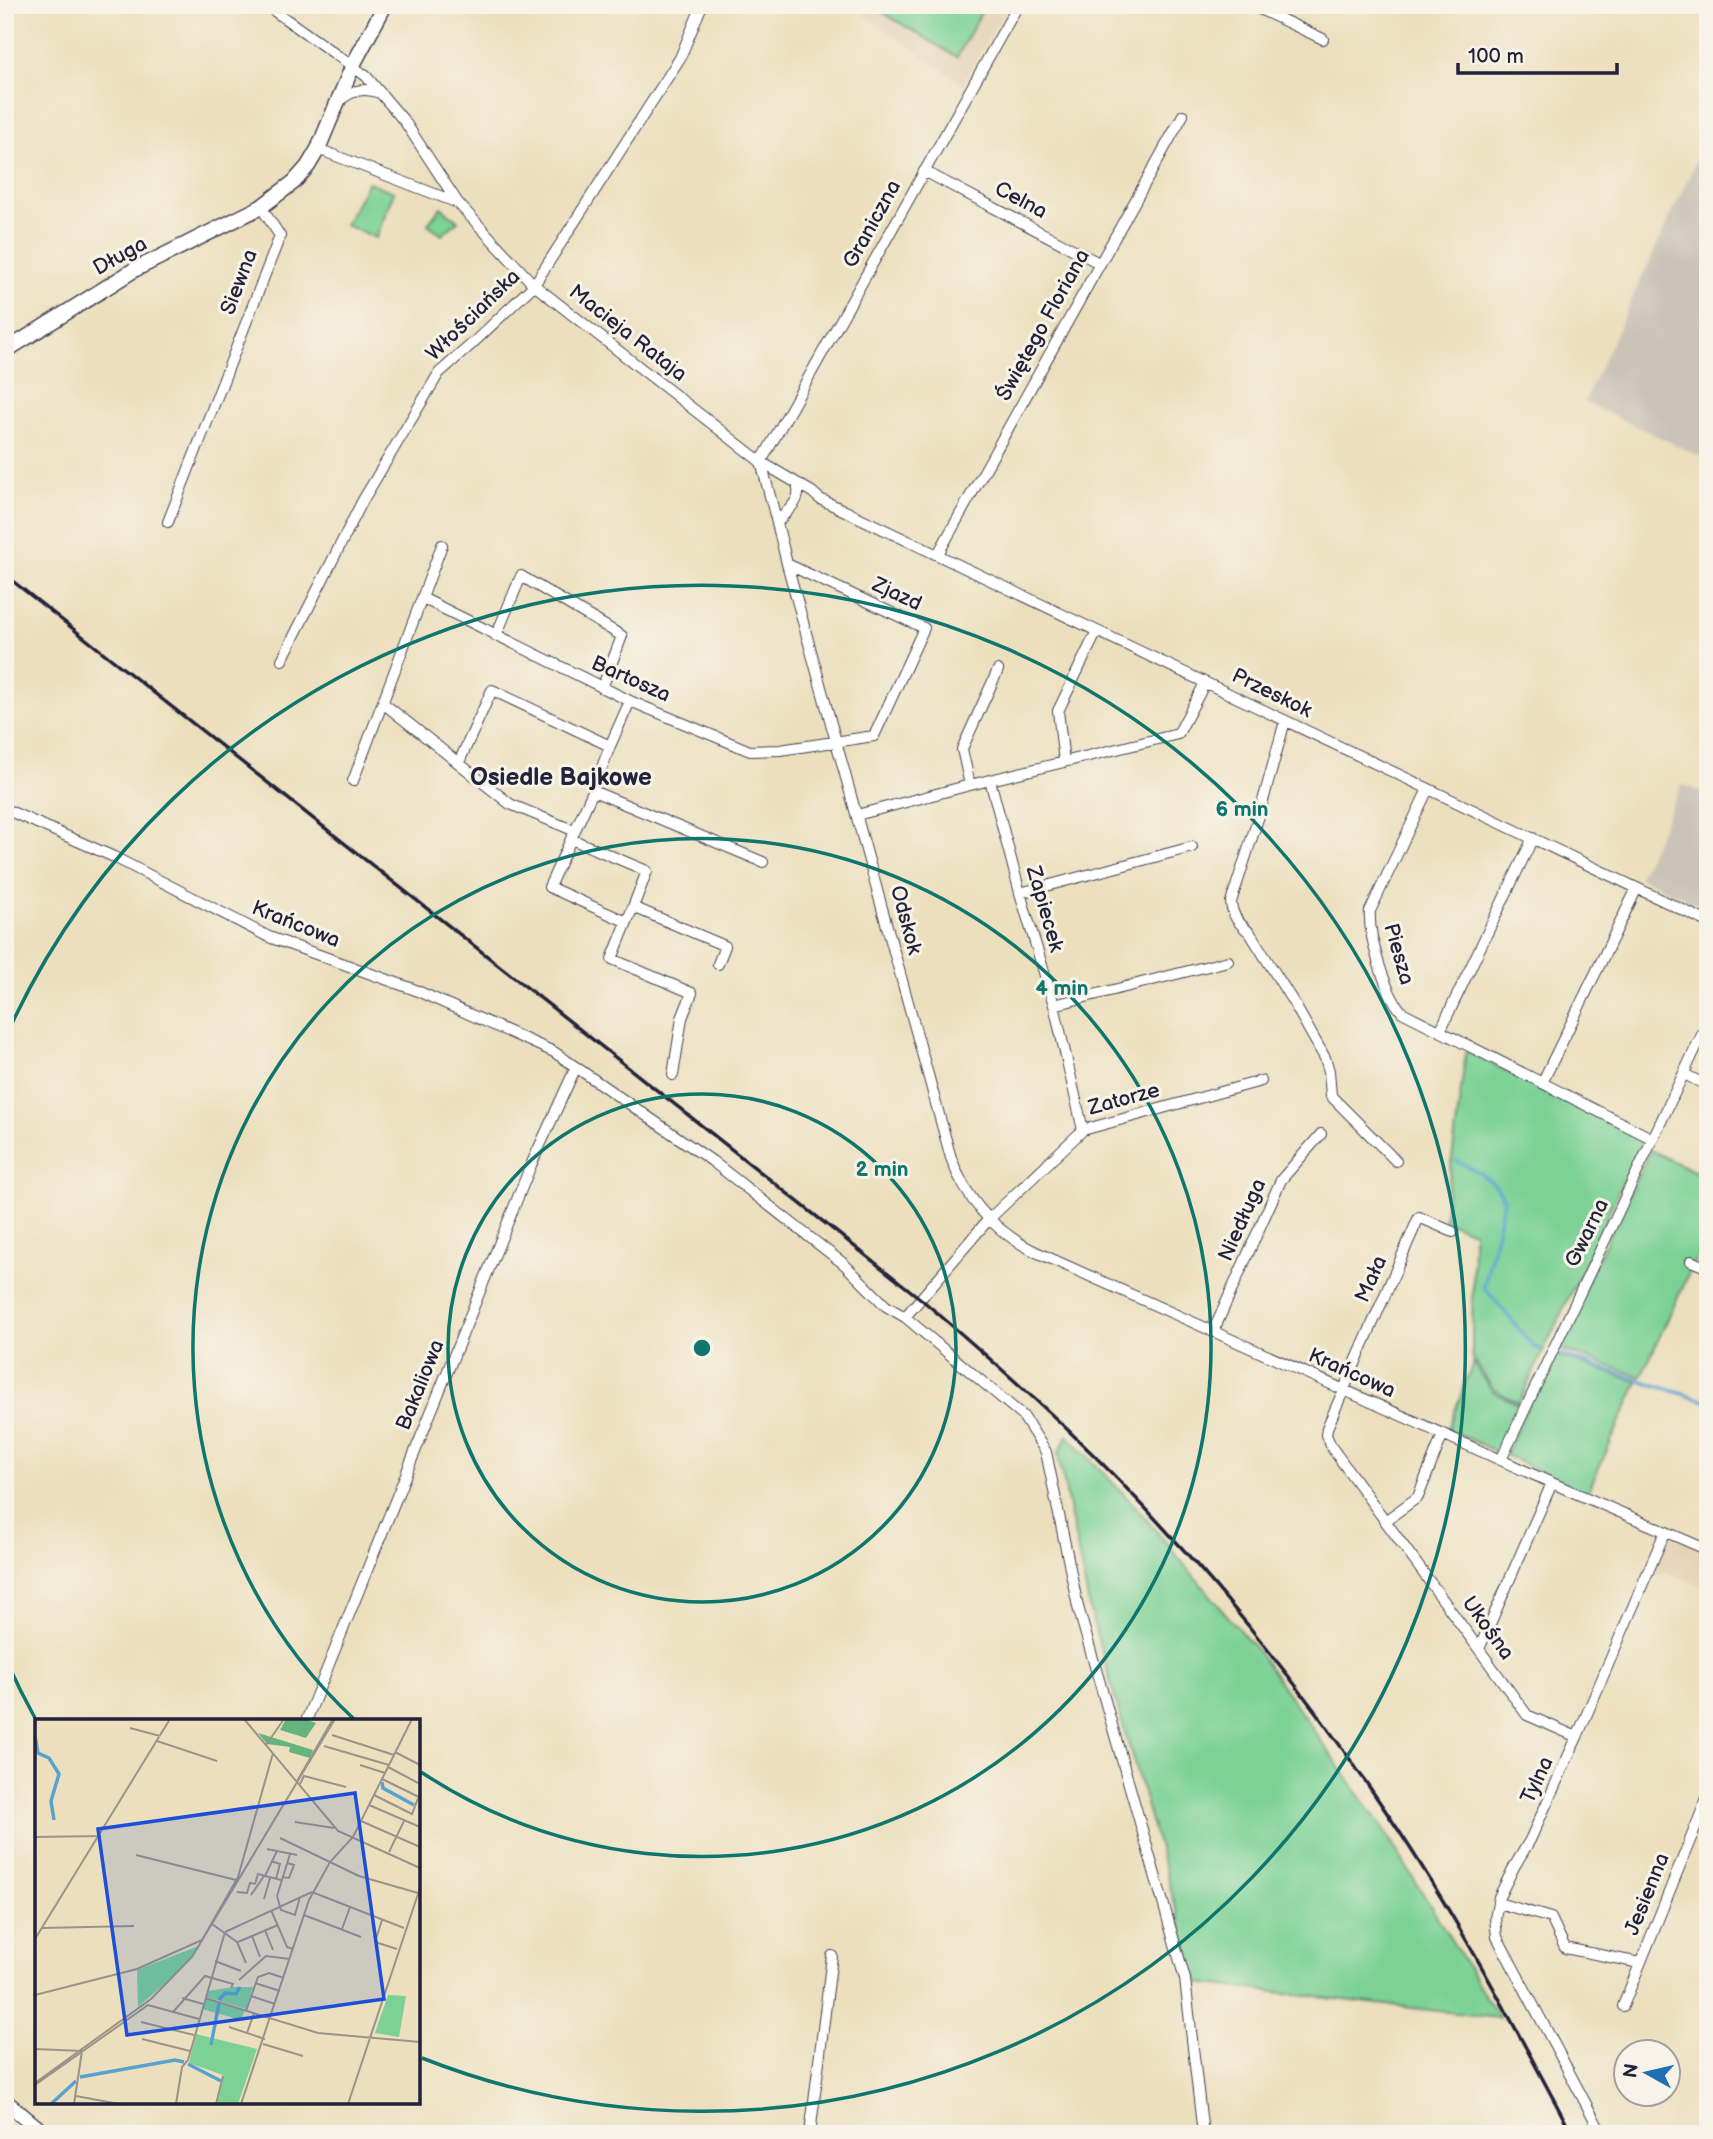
<svg xmlns="http://www.w3.org/2000/svg" width="1713" height="2139" viewBox="0 0 1713 2139" font-family="'Balsamiq Sans',sans-serif">
  <style>
    .built { fill: #e4d1b5 }
    .industrial { fill: #cbc3b8 }
    .green { fill: #7cd195; stroke: #4f7a68; stroke-width: 2 }
    .lines { fill: none; stroke-linecap: round; stroke-linejoin: round }
    .stream { stroke: #59a2d0; stroke-width: 3.5 }
    .street-casing { stroke: #403e4e; stroke-width: 12 }
    .secondary-casing { stroke: #403e4e; stroke-width: 17 }
    .street { stroke: #fff; stroke-width: 10 }
    .secondary { stroke: #fff; stroke-width: 14 }
    .rail { stroke: #22223b; stroke-width: 3.5 }
    .ring { fill: none; stroke: #0f766e; stroke-width: 3.5 }
    .labels { text-anchor: middle; dominant-baseline: central; stroke-width: 6; stroke-linejoin: round; paint-order: stroke }
    .street-label { font-size: 21px; fill: #22223b; stroke: #f7f3e8 }
    .quarter-label { font-size: 24px; font-weight: bold; fill: #22223b; stroke: #f7f3e8 }
    .inset-river { fill: none; stroke: #59a2d0; stroke-width: 3.5 }
    .inset-road { fill: none; stroke: #9b9389; stroke-width: 2 }
    .view { fill: #1d4ed8; fill-opacity: 0.15; stroke: #1d4ed8; stroke-width: 3.5 }
    .inset-edge { fill: none; stroke: #22223b; stroke-width: 3.5 }
    .centre { fill: #0f766e; stroke: #f7f3e8; stroke-width: 3.5 }
    .ring-label { font-size: 21px; text-anchor: middle; font-weight: bold; fill: #0f766e; stroke: #f7f3e8; stroke-width: 6; stroke-linejoin: round; paint-order: stroke }
  </style>
  <rect width="100%" height="100%" fill="#f7f3e8"/>
  <filter id="ink" filterUnits="userSpaceOnUse"><feTurbulence type="fractalNoise" baseFrequency=".0143" numOctaves="2"/><feDisplacementMap in="SourceGraphic" scale="14" xChannelSelector="R" yChannelSelector="G"/><feConvolveMatrix kernelMatrix="1 2 1 2 8 2 1 2 1" color-interpolation-filters="sRGB"/></filter>
  <filter id="wash" filterUnits="userSpaceOnUse"><feTurbulence type="fractalNoise" baseFrequency=".00686" numOctaves="4" result="noise"/><feDisplacementMap in="SourceGraphic" scale="28" xChannelSelector="R" yChannelSelector="G"/><feGaussianBlur stdDeviation="1.57" result="paint"/><feColorMatrix in="noise" values="0 0 0 0 0 0 0 0 0 0 0 0 0 0 0 0 0 1.4 0 .05"/><feComposite in="paint" operator="in"/></filter>
  <g filter="url(#wash)">
    <rect width="100%" height="100%" fill="#ecdfbd"/>
    <!-- built -->
    <path class="built" d="M858,5H1008L962,84L856,9Z
      M1666,1533L1708,1551V1589L1666,1572L1663,1576L1650,1570Z"/>
    <!-- industrial -->
    <path class="industrial" d="M1708,136V460L1584,402Z
      M1682,784L1708,796V909L1639,877Z"/>
    <!-- green -->
    <path class="green" d="M877,5H985L957,57L875,8Z
      M368,182L394,192L376,238L345,225Z
      M441,207L458,221L442,235L428,224Z
      M1466,1051L1643,1139L1519,1403L1493,1389L1472,1357L1473,1232L1444,1220Z
      M1650,1150L1708,1178V1232L1641,1377L1556,1348Z
      M1552,1354L1638,1382L1587,1494L1505,1455Z
      M1473,1363L1493,1392L1518,1404L1496,1452L1448,1429Z
      M1068,1436L1136,1507L1258,1652L1382,1827L1499,2018L1198,1983L1091,1615L1058,1454Z"/>
    <g class="lines">
      <!-- stream -->
      <path class="stream" d="M1457,1161C1475,1170 1495,1180 1504,1199L1484,1287L1534,1347L1541,1349
        M1558,1354L1708,1402"/>
    </g>
  </g>
  <g filter="url(#ink)">
    <g class="lines">
      <defs>
        <path id="street" d="M266,5L366,76L405,122L458,203L534,285L761,462L812,492L820,499L1708,922
          M1251,5L1323,39
          M339,101C352,90 364,87 380,93
          M318,149L458,203
          M924,171L1099,263
          M761,462C770,496 779,529 787,564L951,1158C967,1202 995,1232 1036,1252L1552,1483L1708,1550
          M761,462L1018,5
          M168,522L280,236L261,207
          M778,522C787,509 803,502 797,484
          M938,554L1183,115
          M422,598L630,701L750,751L780,750L874,736L924,628L787,564
          M496,636L521,576L622,636L602,688
          M282,660L363,500L439,373L473,343L534,285L680,58L702,5
          M383,703L510,804L575,831
          M1285,721L1258,819L1231,902C1232,917 1240,924 1250,933L1295,1005L1325,1058L1329,1071L1331,1096L1396,1161
          M459,762L492,690L610,746
          M1064,762L1058,711L1097,631
          M990,780L1020,893L1054,1005L1083,1130
          M353,781L442,545
          M970,785L962,749L998,670
          M1428,789L1370,911C1368,936 1385,993 1402,1012L1653,1139
          M593,791L763,862
          M5,809L114,857L269,937L413,989L554,1052L712,1161L844,1264L886,1306L905,1317L1023,1416L1046,1452L1078,1607L1185,1979L1203,2134
          M857,815L970,785L1178,734L1205,683
          M571,839L647,871L633,907L725,946L718,964
          M1020,893L1192,847
          M633,907L612,959L692,993L682,1018L673,1075
          M627,922L549,887L593,791L610,746L630,701
          M1054,1005L1228,961
          M1440,1031L1533,838
          M1684,1074L1708,1086
          M1542,1083L1637,888
          M1453,1232L1419,1217L1327,1428L1326,1435L1332,1448L1527,1715L1577,1737
          M1691,1261L1708,1268
          M905,1317L988,1220L1083,1130L1261,1081
          M1213,1332L1281,1180L1321,1134
          M1501,1460L1708,1022
          M1385,1521L1418,1497L1443,1434
          M1479,1649L1552,1483
          M306,1721L531,1165L576,1067
          M1498,1903L1551,1918L1565,1948L1640,1963
          M1623,2006L1708,1796
          M810,2134L832,1956
          M1602,2134L1497,1937L1495,1918L1499,1897L1514,1867L1530,1840L1577,1737L1665,1532"/>
        <path id="secondary" d="M1700,5L1708,9
          M5,351L134,270L261,207L294,182L308,166L318,149L353,65L385,5
          M5,2101L45,2134"/>
      </defs>
      <!-- street casing -->
      <use href="#street" class="street-casing"/>
      <!-- secondary casing -->
      <use href="#secondary" class="secondary-casing"/>
      <!-- street -->
      <use href="#street" class="street"/>
      <!-- secondary -->
      <use href="#secondary" class="secondary"/>
      <!-- rail -->
      <path class="rail" d="M5,575L921,1299C971,1342 1021,1385 1069,1431C1189,1546 1295,1676 1387,1813C1457,1916 1514,2025 1572,2134"/>
    </g>
  </g>
  <!-- distance rings -->
  <g class="ring">
    <circle cx="702" cy="1348" r="254"/>
    <path d="M355 1720A509 509 0 1 1 421 1772"/>
    <path d="M35 1718A763 763 0 0 1 8 1664M8 1032A763 763 0 1 1 422 2058"/>
  </g>
  <g class="labels">
    <!-- street labels -->
    <g class="street-label">
      <text transform="translate(1021 200) rotate(28)">Celna</text>
      <text transform="translate(872 224) rotate(-61)">Graniczna</text>
      <text transform="translate(120 256) rotate(-29)">Długa</text>
      <text transform="translate(239 282) rotate(-69)">Siewna</text>
      <text transform="translate(473 315) rotate(-44)">Włościańska</text>
      <text transform="translate(1043 325) rotate(-61)">Świętego Floriana</text>
      <text transform="translate(628 333) rotate(38)">Macieja Rataja</text>
      <text transform="translate(897 594) rotate(25)">Zjazd</text>
      <text transform="translate(631 679) rotate(24)">Bartosza</text>
      <text transform="translate(1272 693) rotate(26)">Przeskok</text>
      <text transform="translate(1045 909) rotate(74)">Zapiecek</text>
      <text transform="translate(906 920) rotate(75)">Odskok</text>
      <text transform="translate(296 924) rotate(22)">Krańcowa</text>
      <text transform="translate(1399 954) rotate(74)">Piesza</text>
      <text transform="translate(1124 1099) rotate(-15)">Zatorze</text>
      <text transform="translate(1242 1220) rotate(-66)">Niedługa</text>
      <text transform="translate(1587 1233) rotate(-64)">Gwarna</text>
      <text transform="translate(1371 1279) rotate(-66)">Mała</text>
      <text transform="translate(1352 1373) rotate(24)">Krańcowa</text>
      <text transform="translate(420 1385) rotate(-68)">Bakaliowa</text>
      <text transform="translate(1488 1628) rotate(54)">Ukośna</text>
      <text transform="translate(1537 1780) rotate(-65)">Tylna</text>
      <text transform="translate(1647 1894) rotate(-68)">Jesienna</text>
    </g>
    <!-- quarter labels -->
    <g class="quarter-label">
      <text x="561" y="777">Osiedle Bajkowe</text>
    </g>
  </g>
  <!-- overview -->
  <g transform="translate(35 1719)">
    <rect width="385" height="385" fill="#ecdfbd"/>
    <path d="M166,226L143,253L103,288L102,251ZM198,268H218L211,290L171,278L173,272ZM353,276L371,277L364,318L340,314ZM171,279L210,291L206,301L167,290ZM161,315L222,330L203,385H182L188,356L154,344Z" fill="#7cd195"/>
    <path d="M251,0H270L281,4L271,19L245,11ZM223,14L278,31L275,39L254,33L255,28L232,25Z" fill="#65b37e"/>
    <path class="inset-river" d="M0,17L3,34L14,39L24,55L16,82L19,101M347,63L348,69L379,86M184,281L190,274L201,275L205,268M176,326L184,284M153,345L186,362M45,358L140,341L149,343M16,385L41,362"/>
    <path class="inset-road" d="M209,0L303,112L385,149M95,9L125,17M297,16L359,36M122,22L182,42M231,26L249,0M289,27L354,46M360,33L385,46M325,46L350,54M353,48L385,65M347,60L384,78M262,62L298,0M265,65L269,57L311,68M339,76L377,95L385,74M334,86L385,108M326,102L385,128M260,103L299,109M0,118L64,117M245,119L324,157L383,174M232,130L262,136M354,133L369,102M255,135L242,177L246,191L260,196L265,178M101,136L201,161M236,142L245,145L241,160M230,157L242,132M247,158L254,159L259,146L252,144M220,165L223,155L246,161M202,173L212,174L215,164L220,165M277,173L369,209M216,176L229,157M229,180L235,159M236,191L252,228L258,230M269,196L326,218M347,201L340,223L362,230M177,205L202,223L211,244M7,209L99,207M307,210L315,188M230,211L238,231M190,213L277,173M217,217L225,238M0,220L135,0M203,223L243,206M180,242L206,252M204,261L231,237L255,240M220,264L245,272M0,276L102,250L167,221L203,158L238,34M216,277L240,285M147,279L168,285M170,279L283,314L385,323M211,292L223,258L234,254L249,259M138,293L170,257L198,265L196,269M106,303L159,316M194,308L230,320M212,314L219,294M107,320L155,332M228,325L268,337M0,330L47,332M0,364L116,280L157,238L300,0M0,366L113,286L164,300M41,377L84,385M39,385L47,332M141,385L147,348L153,341L190,213M181,385L188,357M206,385L274,181L295,143L318,118L377,0M313,385L385,169"/>
    <path class="view" d="M320,74L349,280L92,316L63,110Z"/>
    <rect width="385" height="385" class="inset-edge"/>
  </g>
  <circle cx="702" cy="1348" r="10" class="centre"/>
  <g class="ring-label">
    <text x="1242" y="816">6 min</text>
    <text x="1062" y="995">4 min</text>
    <text x="882" y="1176">2 min</text>
  </g>
  <!-- margin -->
  <rect width="1713" height="2139" fill="none" stroke="#f7f3e8" stroke-width="28"/>
  <!-- north arrow -->
  <g transform="translate(1647 2073) rotate(278)"><circle r="33" fill="#f7f3e8" stroke="#a29fa3" stroke-width="2"/>
  <path d="M0-5L12 26L0 18L-12 26Z" fill="#1f6fb2"/>
  <text y="-10" font-size="19" font-weight="bold" text-anchor="middle" fill="#22223b">N</text>
  </g>
  <!-- scale -->
  <path d="M1458 63v10h159v-10" fill="none" stroke="#22223b" stroke-width="3.5"/>
  <text x="1468" y="63" font-size="21" fill="#22223b" stroke="#f7f3e8" stroke-width="5" paint-order="stroke">100 m</text>
</svg>
